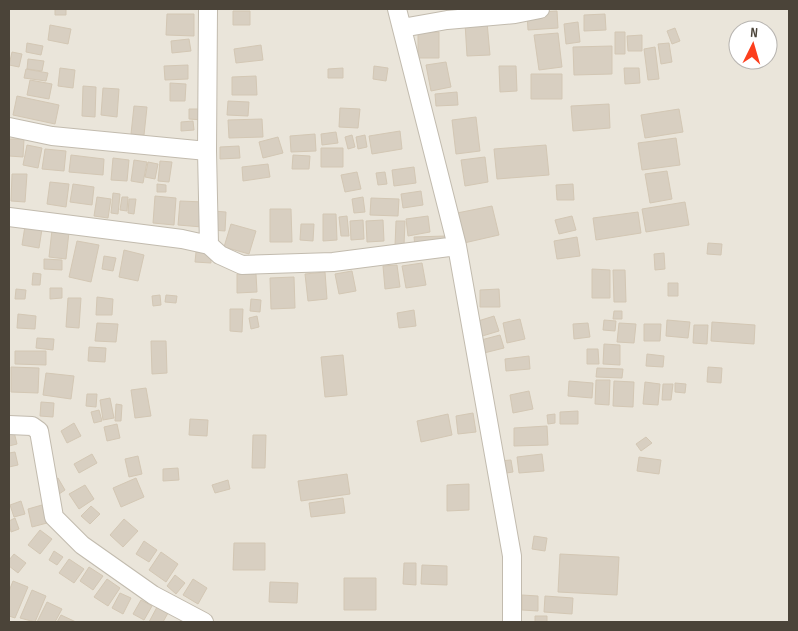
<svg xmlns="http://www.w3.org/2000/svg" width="798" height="631" viewBox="0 0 798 631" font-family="'Sofia Sans Condensed',sans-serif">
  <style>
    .residential { fill: #eae5da; fill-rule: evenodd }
    .building { fill: #d8cfc1; stroke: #d3c7b4 }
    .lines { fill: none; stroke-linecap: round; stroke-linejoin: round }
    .minor-casing { stroke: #c2bbae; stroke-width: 20 }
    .minor { stroke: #fff; stroke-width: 18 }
  </style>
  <rect width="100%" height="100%" fill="#f6f3ec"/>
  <!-- residential -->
  <path class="residential" d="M9,9H789V622H9ZM738,30H768V60H738Z"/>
  <!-- building -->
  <path class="building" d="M55,9H66V15H55Z
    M233,11H250V25H233Z
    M557,11L558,28L528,30L527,13Z
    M167,14H194V36L166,35Z
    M605,14L606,30L584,31V15Z
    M487,22L490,55L467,56L465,23Z
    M578,22L580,42L566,44L564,24Z
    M50,25L71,29L68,44L48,40Z
    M675,28L680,41L672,44L667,31Z
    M418,32H439V58H418Z
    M615,32H625V54H615Z
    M558,33L562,67L539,70L534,35Z
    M642,35V51H628L627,36Z
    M189,39L191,51L172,53L171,41Z
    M27,43L43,46L41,55L26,52Z
    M669,43L672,62L661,64L658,44Z
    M261,45L263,60L236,63L234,49Z
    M612,46V74L574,75L573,47Z
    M655,47L659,79L648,80L644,49Z
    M12,52L22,54L19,67L9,65Z
    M28,59L44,61L42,71L27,69Z
    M446,62L451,87L431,91L426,65Z
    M188,65V79L165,80L164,66Z
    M374,66L388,68L386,81L373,79Z
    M499,66H516L517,91L500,92Z
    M60,68L75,70L73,88L58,86Z
    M343,68V78H328V69Z
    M624,68H639L640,83L625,84Z
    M26,69L48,73L46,81L24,78Z
    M531,74H562V99H531Z
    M256,76L257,95H232V77Z
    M30,80L52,84L49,99L27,95Z
    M170,83L186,84L185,101H170Z
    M83,86L96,87L95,117L82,116Z
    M103,88L119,89L117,117L101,115Z
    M457,92L458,105L436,106L435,94Z
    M17,96L59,105L55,124L13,115Z
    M228,101L249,102L248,116L227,115Z
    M609,104L610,128L573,131L571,106Z
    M134,106L147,107L144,135L131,134Z
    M340,108L360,109L358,128L339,127Z
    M189,109H203V120L189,119Z
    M679,109L683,132L645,138L641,115Z
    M476,117L480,151L456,154L452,120Z
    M262,119L263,137L229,138L228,120Z
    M193,121L194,130L181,131V122Z
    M400,131L402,149L372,154L369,136Z
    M336,132L338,143L322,145L321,134Z
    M315,134L316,151L291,152L290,136Z
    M352,135L355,147L348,149L345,137Z
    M365,135L367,147L358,149L356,137Z
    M278,137L283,153L263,158L259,142Z
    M676,138L680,165L642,170L638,143Z
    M9,139H24L23,157L9,156Z
    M27,145L42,148L38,168L23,165Z
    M546,145L549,175L497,179L494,149Z
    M239,146L240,158L220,159V147Z
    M321,148H343V167H321Z
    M45,149L66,151L64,171L42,169Z
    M71,155L104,159L103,175L69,172Z
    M293,155L310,156L309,169H292Z
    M485,157L488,182L465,186L461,160Z
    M113,158L129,160L127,181L111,180Z
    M134,160L147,162L143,183L131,181Z
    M160,161L172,162L169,182L158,181Z
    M148,162L158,164L155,179L145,177Z
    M268,164L270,177L243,181L242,167Z
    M414,167L416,183L394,186L392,170Z
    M667,171L672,199L650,203L645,174Z
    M357,172L361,189L345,192L341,175Z
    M385,172L387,184L378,185L376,173Z
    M12,174H27L25,202L11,201Z
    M50,182L69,184L66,207L47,204Z
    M73,184L94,187L92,205L70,202Z
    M157,184L166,185V192H157Z
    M573,184L574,200H557L556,185Z
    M421,191L423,205L403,208L401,194Z
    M113,193L120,194L118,214L111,213Z
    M155,196L176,198L174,225L153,223Z
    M97,197L111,199L108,218L94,216Z
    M122,197H128L127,211L120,210Z
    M363,197L365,212L354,213L352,199Z
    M371,198L399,199L398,216L370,215Z
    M129,199H136L134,214L128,213Z
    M180,201L204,202L202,227L178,225Z
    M685,202L689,225L646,232L642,209Z
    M492,206L499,235L464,243L457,213Z
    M270,209H291L292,242H270Z
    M213,211L226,212L225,231L212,230Z
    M638,212L641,233L596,240L593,218Z
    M323,214H336L337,240L323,241Z
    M347,216L349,236H341L339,217Z
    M428,216L430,232L408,236L406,219Z
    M572,216L576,230L559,234L555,220Z
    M363,220L364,239L351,240L350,221Z
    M383,220L384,241L367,242L366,221Z
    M396,221H405L404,246H395Z
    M231,224L256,231L249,254L224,247Z
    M301,224H314L313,241L300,240Z
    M25,226L42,229L39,248L22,245Z
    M52,230L69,232L66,259L49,257Z
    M445,236L446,245L415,246L414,237Z
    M577,237L580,256L557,259L554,241Z
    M77,241L99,245L91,282L69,277Z
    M708,243L722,244L721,255L707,254Z
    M124,250L144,255L138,281L119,277Z
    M196,252H211V263L195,262Z
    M664,253L665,269L655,270L654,254Z
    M104,256L116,258L113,271L102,269Z
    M44,259L62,260V270L44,269Z
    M422,263L426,285L406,288L402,266Z
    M397,265L400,287L385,289L383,266Z
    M592,269L610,270V298H592Z
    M613,270H625L626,302H614Z
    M352,271L356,291L339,294L335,274Z
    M325,272L327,299L308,301L305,274Z
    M33,273L41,274L40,285H32Z
    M237,274H256L257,292L237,293Z
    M294,277L295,308L271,309L270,278Z
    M668,283H678V296H668Z
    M50,288H62V298L50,299Z
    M16,289L26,290L25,299H15Z
    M499,289L500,307H480V290Z
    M160,295L161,305L153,306L152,296Z
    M166,295L177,296L176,303L165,302Z
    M97,297L113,299L112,315H96Z
    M68,298H81L79,328L66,327Z
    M251,299L261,300L260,312L250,311Z
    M230,309H243L242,332L230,331Z
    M414,310L416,326L399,328L397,313Z
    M614,311H622V319H613Z
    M18,314L36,316L35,329L17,328Z
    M257,316L259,327L251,329L249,318Z
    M494,316L499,331L479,337L475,322Z
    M520,319L525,339L507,343L503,323Z
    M604,320L616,321L615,331L603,330Z
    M667,320L690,322L688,338L666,336Z
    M712,322L755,325L754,344L711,341Z
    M97,323L118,324L116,342L95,341Z
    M588,323L590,337L574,339L573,324Z
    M619,323L636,324L634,343L617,342Z
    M644,324H661L660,341H644Z
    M694,325H708L707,344L693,343Z
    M500,335L504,348L484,353L481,340Z
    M37,338L54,339L53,350L36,348Z
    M151,341H166L167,373L152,374Z
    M604,344L620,345V365L603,364Z
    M89,347L106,348L105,362L88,361Z
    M587,349H598L599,364H587Z
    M15,351H46V365L15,364Z
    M647,354L664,356L663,367L646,366Z
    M343,355L347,395L325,397L321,357Z
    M529,356L530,369L506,371L505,359Z
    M11,367L39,368L38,393L11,392Z
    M708,367L722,368L721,383L707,382Z
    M597,368L623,369L622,378L596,377Z
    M46,373L74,376L71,399L43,395Z
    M596,380H610L609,405L595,404Z
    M569,381L593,383L592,398L568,396Z
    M614,381L634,382L633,407L613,406Z
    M645,382L660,384L658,405L643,404Z
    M675,383L686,384L685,393L675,392Z
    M663,384H673L671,400H662Z
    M146,388L151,416L135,418L131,390Z
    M529,391L533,409L513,413L510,395Z
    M87,394H97L96,407L86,406Z
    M110,398L114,418L103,420L100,400Z
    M41,402L54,403L53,417L40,416Z
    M116,404L122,405L121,421H115Z
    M99,410L102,421L94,423L91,412Z
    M578,411V424H560V412Z
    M473,413L476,432L458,434L456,416Z
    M448,414L452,435L421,442L417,421Z
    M555,414V423L548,424L547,415Z
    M190,419L208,420L207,436L189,435Z
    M74,423L81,436L67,443L61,431Z
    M117,424L120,438L107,441L104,427Z
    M547,426L548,445L514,446V428Z
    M14,432L17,444L9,446V433Z
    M253,435H266L265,468H252Z
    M646,437L652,443L641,451L636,444Z
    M15,452L18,465L9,467V453Z
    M92,454L97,463L79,473L74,464Z
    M542,454L544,471L519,473L517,457Z
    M138,456L142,474L129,477L125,459Z
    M639,457L661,460L659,474L637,471Z
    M511,460L513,472L500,474L498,461Z
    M178,468L179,480L163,481V469Z
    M347,474L350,494L301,501L298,481Z
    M58,478L65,490L59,494L51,482Z
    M136,478L144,497L121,507L113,488Z
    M228,480L230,489L215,493L212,485Z
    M469,484V510L447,511V485Z
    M85,485L94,499L79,509L69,494Z
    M343,498L345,513L311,517L309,503Z
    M21,501L25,514L14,517L10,505Z
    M42,505L47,523L32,527L28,509Z
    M91,506L100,514L90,524L81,516Z
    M15,518L19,529L11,532L9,521Z
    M124,519L138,531L123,547L110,535Z
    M40,530L52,539L40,554L28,545Z
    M534,536L547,538L545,551L532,549Z
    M144,541L157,550L149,562L136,554Z
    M234,543H265V570H233Z
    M54,551L63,557L57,565L49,560Z
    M161,552L178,564L166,582L149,570Z
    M14,554L26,563L18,573L9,566V560Z
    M560,554L619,557L617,595L558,592Z
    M69,559L84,569L74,583L59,573Z
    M404,563H416V585L403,584Z
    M422,565L447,566V585L421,584Z
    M89,567L103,576L93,590L80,581Z
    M175,575L185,583L176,594L167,586Z
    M344,578H376V610H344Z
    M107,579L120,588L108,606L94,597Z
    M193,579L207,588L198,604L183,595Z
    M13,581L28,587L15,618L9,616V591Z
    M270,582L298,583L297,603L269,602Z
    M32,590L46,596L35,622L20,618Z
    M120,593L131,598L123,614L112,608Z
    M522,595L538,596V611L522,610Z
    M545,596L573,598L572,614L544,612Z
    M141,600L152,606L144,620L133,614Z
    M47,602L62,609L55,622H37Z
    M157,607L168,613L163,622H149Z
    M61,615L76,622H57Z
    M535,616H547V622H535Z"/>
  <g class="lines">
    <defs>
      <path id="minor" d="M208,9L207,151L209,245
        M397,9L457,246L512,556V622
        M402,28L447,20L515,14L540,9
        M9,127L52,136L207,151
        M9,217L182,239L209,245L220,255L242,265L333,262L457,246
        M9,425L32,426L39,431L54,517L82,545L153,595L204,622"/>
    </defs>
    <!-- minor casing -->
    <use href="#minor" class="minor-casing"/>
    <!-- minor -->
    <use href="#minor" class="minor"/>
  </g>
  <!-- border -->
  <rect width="798" height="631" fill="none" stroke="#4b4439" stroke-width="20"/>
  <!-- north arrow -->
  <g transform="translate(753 45) rotate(5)"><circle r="24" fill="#ffffff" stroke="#b7b4b0"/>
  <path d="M0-4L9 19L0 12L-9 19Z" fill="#fc3f1d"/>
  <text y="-8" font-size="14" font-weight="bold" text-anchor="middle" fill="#4b4439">N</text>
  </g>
</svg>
